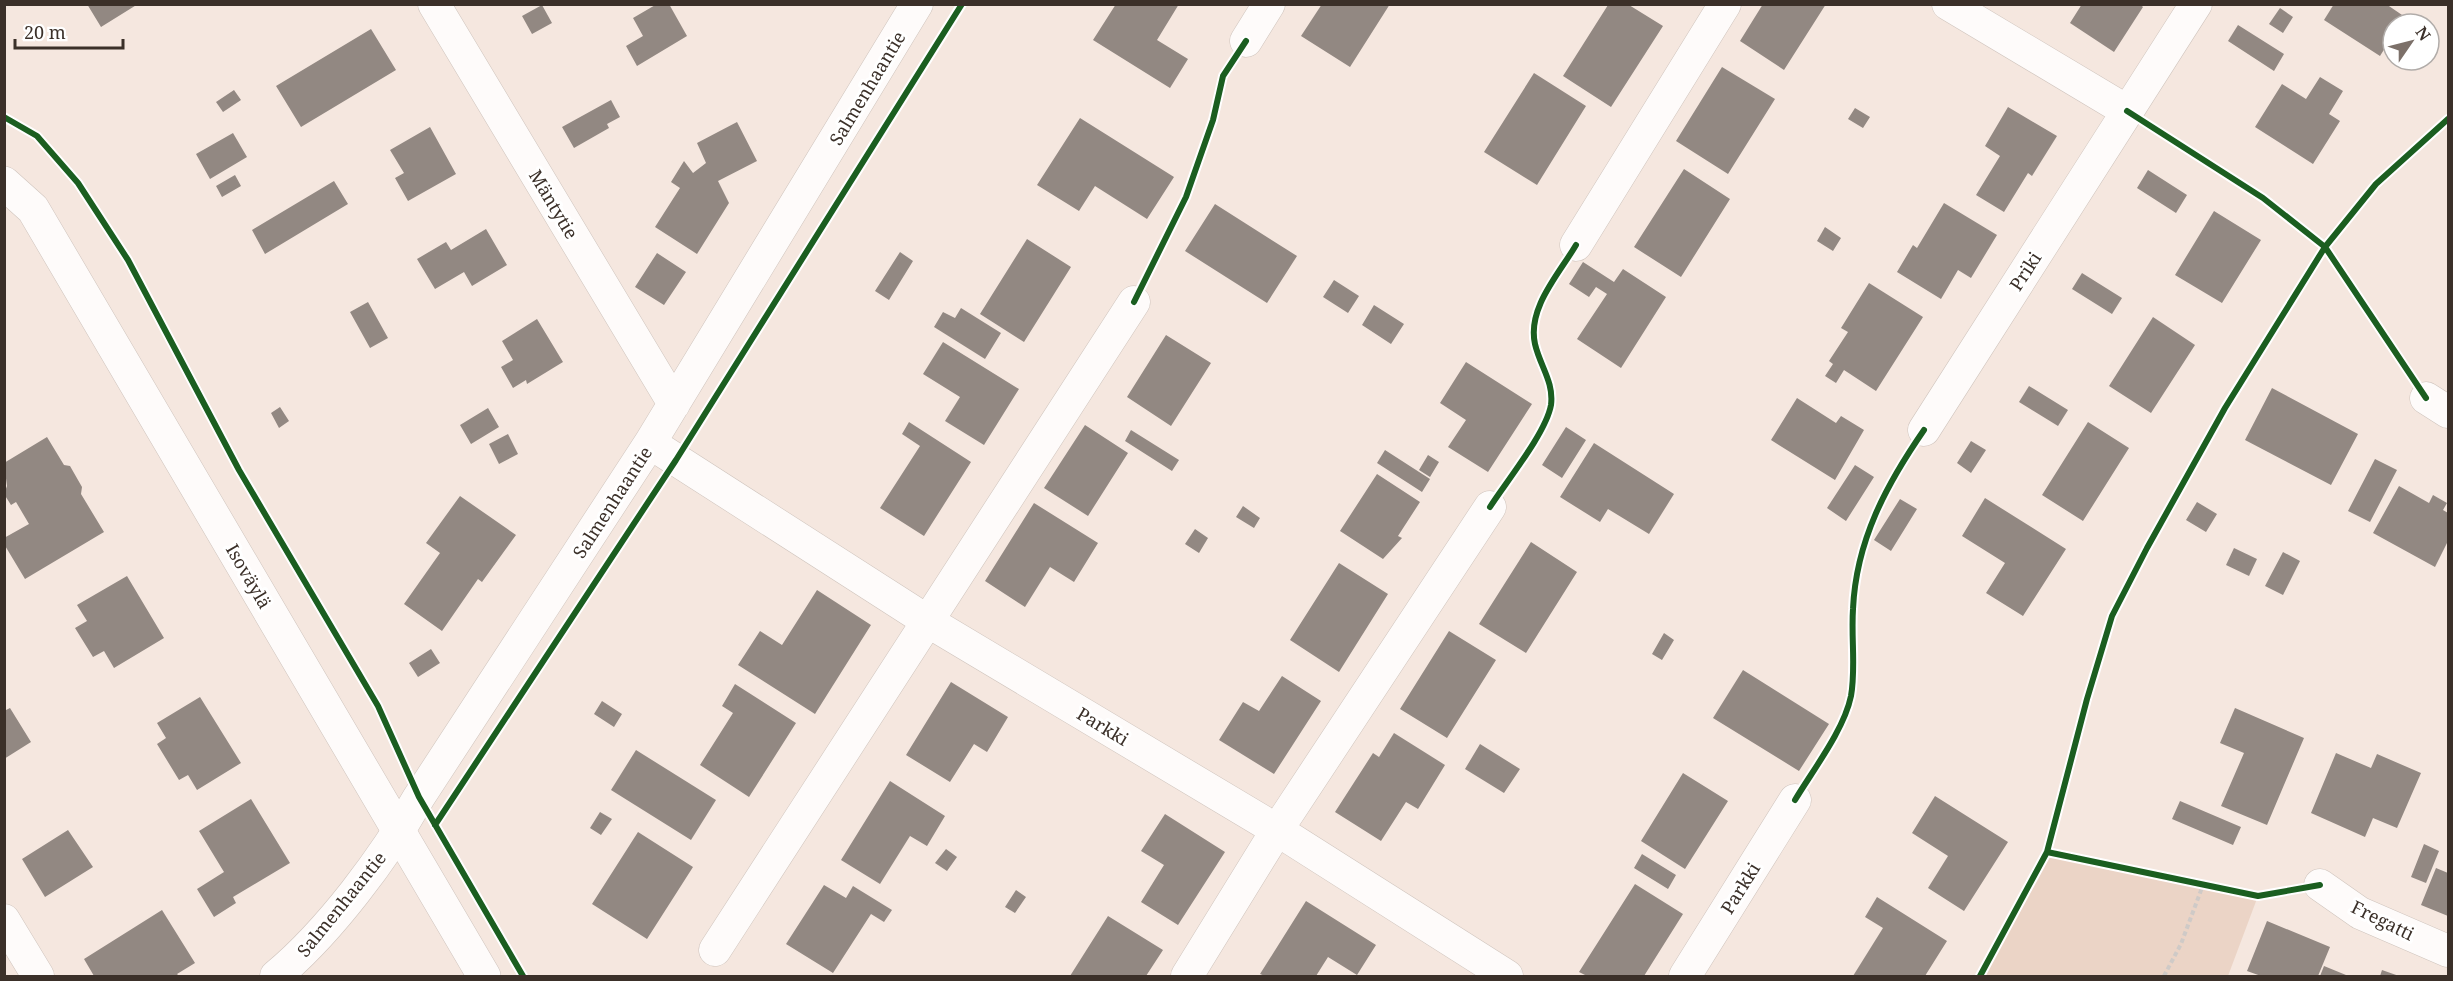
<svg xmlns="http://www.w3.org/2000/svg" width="2453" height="981" viewBox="0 0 2453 981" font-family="'Noto Serif',serif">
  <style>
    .green { fill: #ebd4c6 }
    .building { fill: #928882 }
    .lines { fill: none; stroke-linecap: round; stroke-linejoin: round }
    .street-casing { stroke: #cfc4bd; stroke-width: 33 }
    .secondary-casing { stroke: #cfc4bd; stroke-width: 34 }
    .path { stroke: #cfcac7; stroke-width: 4; stroke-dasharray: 4.5 3; stroke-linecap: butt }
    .street { stroke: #fefbfa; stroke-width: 32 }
    .secondary { stroke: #fefbfa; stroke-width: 33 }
    .cycleway-casing { stroke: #fff; stroke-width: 10 }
    .cycleway { stroke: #1b5e20; stroke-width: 6 }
    .labels { text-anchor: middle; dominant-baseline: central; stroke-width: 6; stroke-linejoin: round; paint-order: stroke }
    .street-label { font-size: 18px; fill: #3b3029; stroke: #fff }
  </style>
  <rect width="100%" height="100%" fill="#f5e7df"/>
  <!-- green -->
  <path class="green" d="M2047,852L2258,896L2228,976H1980Z"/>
  <!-- building -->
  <path class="building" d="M87,4H138L101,27Z
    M657,4H669L687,36L637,66L626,46L643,36L633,18Z
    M1116,4H1179L1157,40L1188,59L1170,88L1093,40Z
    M1322,4H1390L1350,67L1301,36Z
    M1763,4H1826L1784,70L1740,41Z
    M2082,4H2140L2143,7L2114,52L2070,23Z
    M2334,4H2386L2405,17L2400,24H2393V35L2380,56L2324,20Z
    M542,5L552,23L532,34L522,16Z
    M1608,5H1629L1663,26L1611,107L1563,76Z
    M2280,8L2293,17L2283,33L2269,24Z
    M2238,25L2284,54L2274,71L2228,41Z
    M371,29L396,70L301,127L276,86Z
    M1722,67L1775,99L1728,174L1676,141Z
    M1534,73L1586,106L1537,185L1484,152Z
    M2320,77L2343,91L2329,114L2340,121L2313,164L2255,127L2282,84L2306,99Z
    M234,90L241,100L223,112L216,102Z
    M611,100L620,117L607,124L609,128L574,148L562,127Z
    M2008,107L2057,136L2032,176L2028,173L2004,212L1976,195L2000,156L1985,146Z
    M1855,108L1870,117L1863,128L1848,119Z
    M1080,118L1174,177L1147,219L1095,186L1079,211L1037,185Z
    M737,122L757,161L718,181L729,203L697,254L655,227L680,188L671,182L684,161L693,173L706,163L697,143Z
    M430,127L456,174L408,201L395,178L404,173L390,150Z
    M233,133L247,157L210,179L196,154Z
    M1684,169L1730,199L1681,277L1634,247Z
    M2148,170L2187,195L2176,213L2137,188Z
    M235,175L241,186L222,197L216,186Z
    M334,181L348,204L265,254L252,230Z
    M1944,203L1997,235L1971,278L1958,270L1941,299L1897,272L1913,245L1917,248Z
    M1215,204L1297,256L1267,303L1185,251Z
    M2214,211L2261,240L2222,303L2175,275Z
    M1825,227L1841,238L1833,251L1817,241Z
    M486,229L507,265L472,286L464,272L435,289L417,259L446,242L451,250Z
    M1027,239L1071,267L1024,342L980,314Z
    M900,252L913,261L889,300L875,291Z
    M657,253L686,272L664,305L635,287Z
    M1583,262L1614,282L1623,269L1666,297L1621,368L1577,339L1607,294L1596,287L1589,297L1569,284Z
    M2082,273L2122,298L2112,314L2072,289Z
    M1334,280L1359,296L1348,313L1323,297Z
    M1869,283L1923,317L1876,391L1844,370L1836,383L1825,376L1833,364L1829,361L1848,332L1841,328Z
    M368,302L388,338L370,348L350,312Z
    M1374,305L1404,324L1391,344L1362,325Z
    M961,308L1001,333L985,359L934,327L943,312L955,318Z
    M2153,317L2195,345L2151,413L2109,386Z
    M537,319L563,362L527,384L526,380L513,388L501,367L513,360L502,341Z
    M1166,335L1211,363L1171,426L1127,397Z
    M943,342L1019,389L984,445L945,421L960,397L923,374Z
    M1466,362L1532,404L1488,472L1448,447L1466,420L1440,403Z
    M2029,386L2068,410L2058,426L2019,402Z
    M2272,388L2358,434L2331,485L2245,440Z
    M1797,398L1836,423L1841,416L1864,430L1835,480L1771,440Z
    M280,407L289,421L279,428L271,413Z
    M488,408L499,427L471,444L460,425Z
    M909,422L971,462L924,536L880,508L920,446L902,434Z
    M2088,422L2129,448L2083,521L2042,495Z
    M1085,425L1128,453L1088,516L1044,488Z
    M1566,427L1586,440L1562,478L1542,465Z
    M1131,430L1179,460L1172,471L1125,441Z
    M508,434L518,454L499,464L489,444Z
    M47,437L64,465L70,466L82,487L81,494L104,532L25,579L4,544V538L29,524L16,502L11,505L4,494L7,486L4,463Z
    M1971,441L1986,450L1971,473L1957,463Z
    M1594,443L1674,494L1649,534L1608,509L1600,522L1560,497Z
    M1385,450L1430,479L1422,492L1377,463Z
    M1428,455L1439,462L1430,477L1419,470Z
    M2375,459L2397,470L2370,522L2348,511Z
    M1855,465L1874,477L1846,521L1827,508Z
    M1377,474L1420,502L1398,536L1402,538L1383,559L1340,531Z
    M2399,486L2429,503L2433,495L2447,503L2443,510L2448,513V541L2435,567L2373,533Z
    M460,496L516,535L482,582L478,579L442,631L404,604L440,553L426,543Z
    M1985,498L2066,549L2023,616L1986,593L2005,563L1962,536Z
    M1900,499L1917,509L1891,551L1874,540Z
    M2197,502L2217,514L2206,532L2186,520Z
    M1034,503L1098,543L1074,582L1050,567L1025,607L985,581Z
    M1243,506L1260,518L1254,528L1236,517Z
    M1195,529L1208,538L1199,553L1185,544Z
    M1531,542L1577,572L1526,653L1479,624Z
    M2234,548L2257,559L2249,576L2226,565Z
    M2283,552L2300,561L2283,595L2265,586Z
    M1339,563L1388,594L1339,672L1290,640Z
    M127,576L164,638L114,668L104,651L93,657L75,628L87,621L77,605Z
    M817,590L871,625L815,714L738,665L760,631L782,645Z
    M1449,631L1496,660L1447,738L1400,709Z
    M1664,633L1674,640L1662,660L1652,654Z
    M431,649L440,663L418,677L409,663Z
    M1743,670L1829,724L1799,771L1713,718Z
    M1282,676L1321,701L1274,774L1219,740L1243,702L1259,711Z
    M951,682L1008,717L987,752L974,744L950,782L906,755Z
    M735,684L796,723L749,797L700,765L733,713L722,706Z
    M200,697L241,763L197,790L188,775L179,780L157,744L166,738L157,723Z
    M602,701L622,714L614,727L594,714Z
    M10,708L31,742L4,759V711Z
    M2235,708L2304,738L2267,825L2221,806L2244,753L2220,743Z
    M1394,733L1445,765L1418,809L1406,802L1381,841L1335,812L1373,753L1379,757Z
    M1480,744L1520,769L1504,793L1465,769Z
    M636,750L716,800L691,840L611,790Z
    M2336,753L2371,768L2377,754L2421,773L2397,828L2373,818L2365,837L2311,813Z
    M1683,773L1728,801L1685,869L1641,841Z
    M890,781L945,816L927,846L910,836L880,884L841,860Z
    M1935,796L2008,842L1964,911L1928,888L1948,856L1912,833Z
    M251,799L290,863L233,897L236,903L214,917L197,889L224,872L199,831Z
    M2180,801L2241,827L2233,845L2172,819Z
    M600,812L612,819L601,835L590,828Z
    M1165,814L1225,852L1178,925L1141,902L1164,865L1141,851Z
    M68,830L93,867L45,897L22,859Z
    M638,832L693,867L647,939L592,904Z
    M2424,844L2439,851L2426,883L2411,877Z
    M946,849L957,857L947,871L935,863Z
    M1642,854L1676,875L1668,889L1634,868Z
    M2436,868L2448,873V916L2421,905Z
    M1635,884L1683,914L1644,976H1587L1579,972Z
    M824,885L846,898L853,886L892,910L884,922L871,914L833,973L786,944Z
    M1016,890L1026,897L1015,913L1005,907Z
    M1877,897L1947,941L1925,976H1853L1883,928L1865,917Z
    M1306,901L1376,945L1357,975L1328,957L1316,976H1265L1260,974Z
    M162,910L195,963L177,974L179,976H94L84,959Z
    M1108,916L1163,950L1146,976H1070Z
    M2267,921L2330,947L2318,976H2261L2247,971Z
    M2324,966L2346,975L2345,976H2320Z
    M2382,970L2399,976H2380Z"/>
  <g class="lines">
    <defs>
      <path id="street" d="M434,4L674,404
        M1948,4L2127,111
        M1246,41L1269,4
        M1576,245L1725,4
        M2426,398L2448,412
        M1924,430L2196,4
        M650,443L929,622L1277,830L1507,976
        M2320,885L2360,913L2448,951
        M4,920L38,976
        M715,950L1134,302
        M276,976C329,932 385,857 419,797L650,443L917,4
        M1187,976L1277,830L1490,507
        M1685,976L1795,800"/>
      <path id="secondary" d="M4,183L33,209L484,976"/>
    </defs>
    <!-- street casing -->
    <use href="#street" class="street-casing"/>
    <!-- secondary casing -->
    <use href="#secondary" class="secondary-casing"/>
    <!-- path -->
    <path class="path" d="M2164,976L2181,944L2203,885"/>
    <!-- street -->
    <use href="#street" class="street"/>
    <!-- secondary -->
    <use href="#secondary" class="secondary"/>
    <defs>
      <path id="cycleway" d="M2127,111L2263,198L2325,247L2426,398
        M4,117L37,136L78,183L128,260L239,470L378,706L419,797L523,976
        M1134,302L1186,197L1213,120L1223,76L1246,41
        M1490,507C1506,482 1546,433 1551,405C1554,382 1540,366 1535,344C1527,308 1559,274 1576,245
        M1795,800C1813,770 1844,730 1851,696C1856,668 1851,638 1853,609C1856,541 1886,485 1924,430
        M435,825L676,460L962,4
        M2047,852L2258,896L2320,885
        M1980,976L2047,852L2087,699L2112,616L2147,548L2225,408L2325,247L2376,184L2448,119"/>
    </defs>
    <!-- cycleway casing -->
    <use href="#cycleway" class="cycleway-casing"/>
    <!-- cycleway -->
    <use href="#cycleway" class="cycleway"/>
  </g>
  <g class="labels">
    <!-- street labels -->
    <g class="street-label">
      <text transform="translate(867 88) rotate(-59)">Salmenhaantie</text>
      <text transform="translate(554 204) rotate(59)">Mäntytie</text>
      <text transform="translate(2025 271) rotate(-57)">Priki</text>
      <text transform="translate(612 502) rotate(-57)">Salmenhaantie</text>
      <text transform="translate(249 576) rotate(60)">Isoväylä</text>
      <text transform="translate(1103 726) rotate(31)">Parkki</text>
      <text transform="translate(1740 888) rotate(-58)">Parkki</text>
      <text transform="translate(341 904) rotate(-51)">Salmenhaantie</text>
      <text transform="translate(2383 920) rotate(26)">Fregatti</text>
    </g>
  </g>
  <!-- border -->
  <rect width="2453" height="981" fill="none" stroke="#3b3029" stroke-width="12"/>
  <!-- north arrow -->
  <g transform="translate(2411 42) rotate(55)"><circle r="28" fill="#ffffff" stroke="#b1aca9" stroke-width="1.5"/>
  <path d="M0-4.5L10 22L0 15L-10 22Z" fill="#7c7069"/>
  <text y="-9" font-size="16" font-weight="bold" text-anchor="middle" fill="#3b3029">N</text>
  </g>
  <!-- scale -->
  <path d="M15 39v9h108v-9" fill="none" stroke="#3b3029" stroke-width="3"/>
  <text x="24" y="39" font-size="18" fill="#3b3029" stroke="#ffffff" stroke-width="4.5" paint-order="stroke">20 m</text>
</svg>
